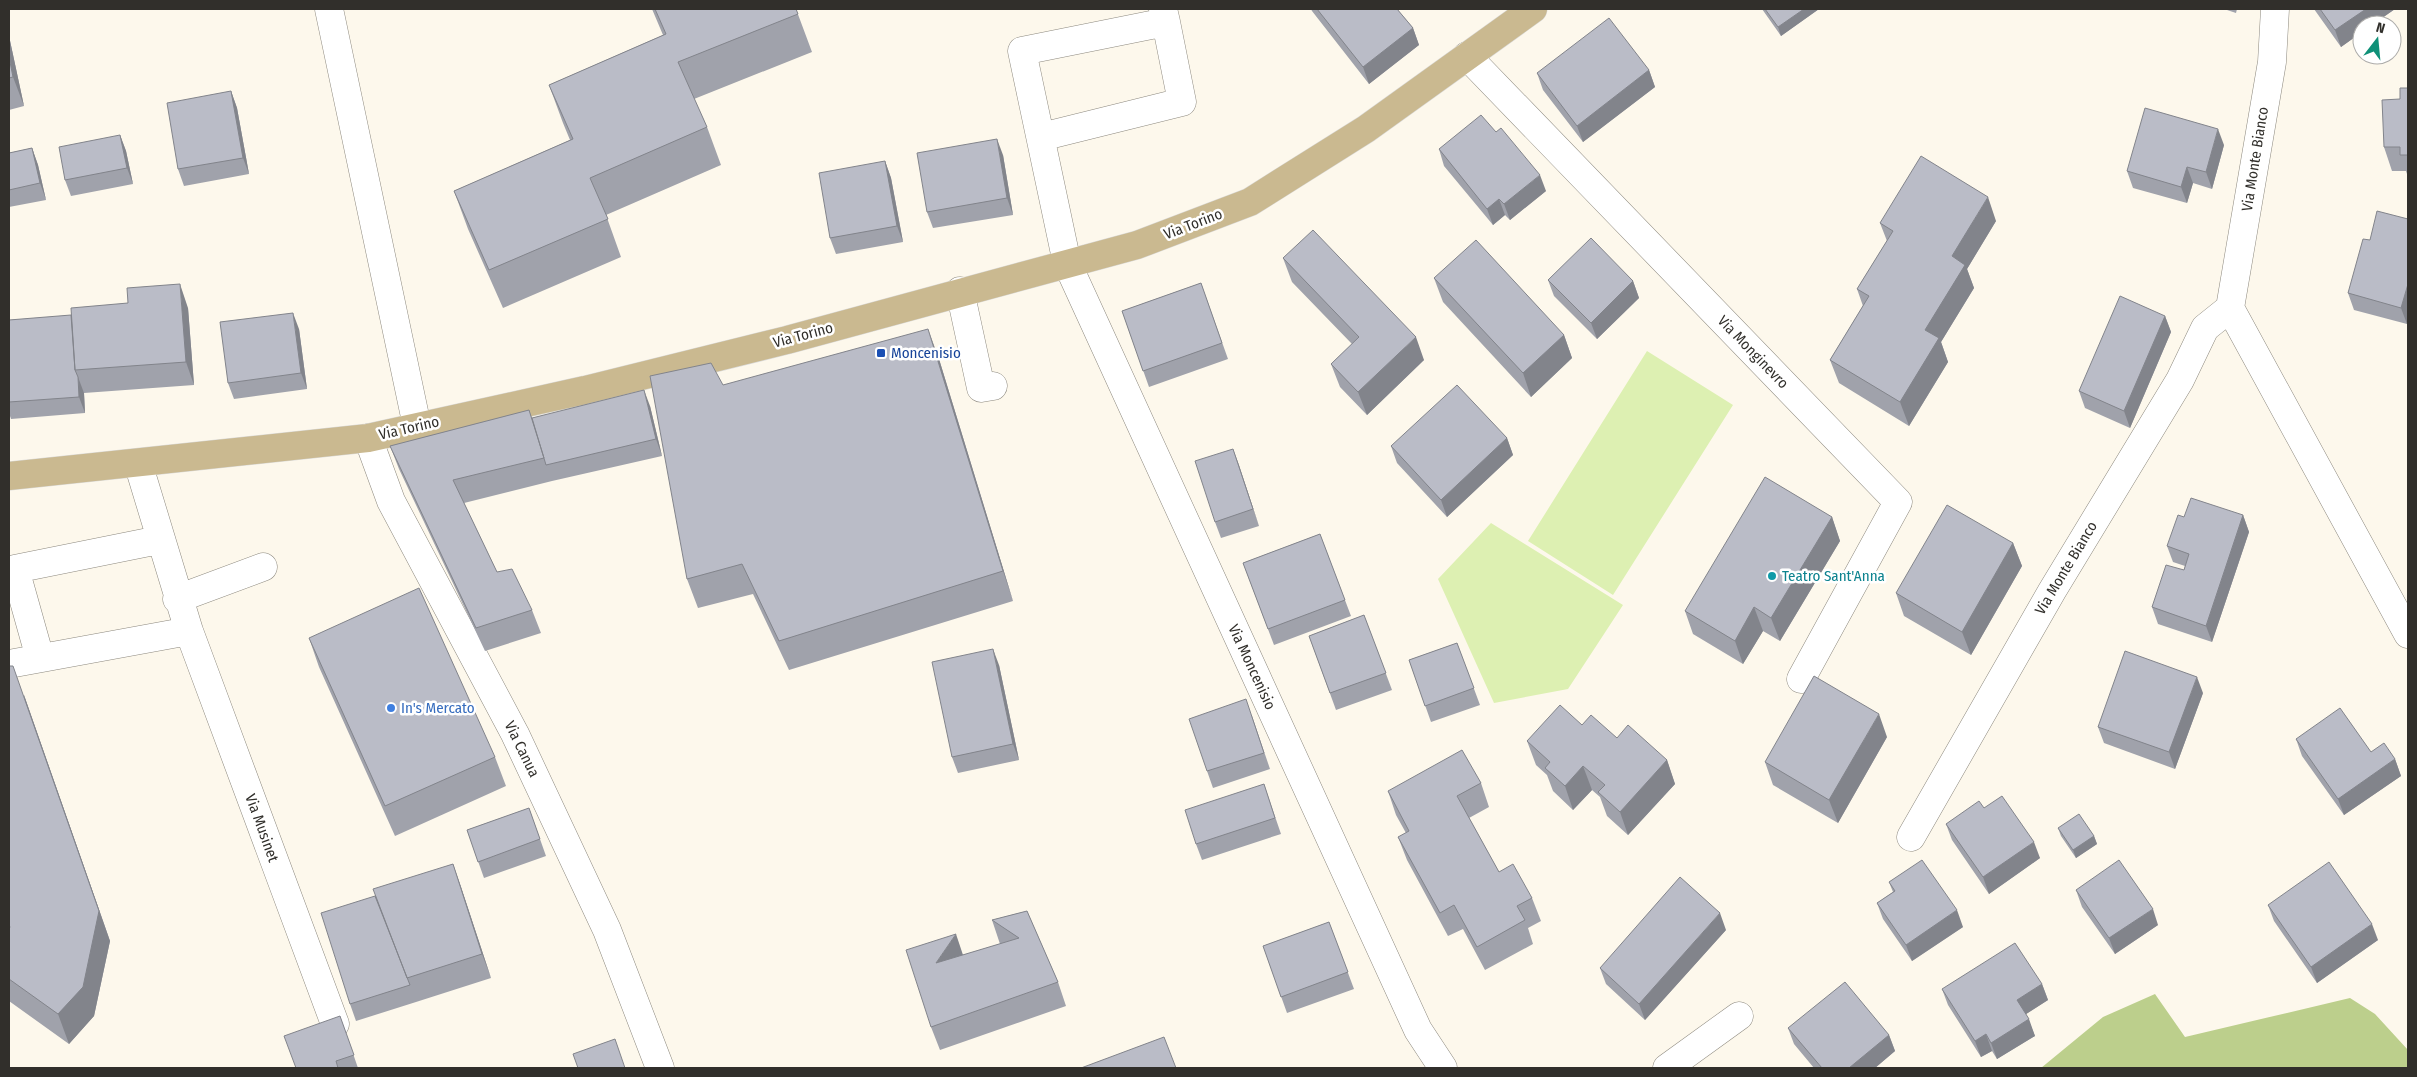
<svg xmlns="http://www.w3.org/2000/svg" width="2417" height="1077" viewBox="0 0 2417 1077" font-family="'Fira Sans Condensed',sans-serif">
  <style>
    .green { fill: #ddf0b2 }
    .forest { fill: #bccf8c }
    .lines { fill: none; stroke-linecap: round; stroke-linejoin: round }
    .minor-casing { stroke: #8d897f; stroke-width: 29 }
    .major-casing { stroke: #dadad9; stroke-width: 29 }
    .minor { stroke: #fff; stroke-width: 28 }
    .major { stroke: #cab990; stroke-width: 28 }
    .wall { fill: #a0a2ab }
    .shaded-wall { fill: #82848b }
    .building { fill: #babcc7; stroke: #82848b }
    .transit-dot { fill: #1a4fb4; stroke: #fff; stroke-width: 2 }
    .culture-dot { fill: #0f9aa8; stroke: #fff; stroke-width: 2 }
    .shop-dot { fill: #3f7fe0; stroke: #fff; stroke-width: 2 }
    .labels { text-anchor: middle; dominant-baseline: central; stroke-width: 5; stroke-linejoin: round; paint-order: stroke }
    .street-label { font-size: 15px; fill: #312f2b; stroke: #fff }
    .transit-label { font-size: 15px; fill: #164399; stroke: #fff; text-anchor: start }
    .culture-label { font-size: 15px; fill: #0d838f; stroke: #fff; text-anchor: start }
    .shop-label { font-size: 15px; fill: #366cbe; stroke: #fff; text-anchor: start }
  </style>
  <rect width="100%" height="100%" fill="#fdf8ec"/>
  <!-- green -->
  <path class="green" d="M1647,351L1733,405L1613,595L1528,541Z
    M1491,523L1623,605L1568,689L1494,703L1438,579Z"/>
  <!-- forest -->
  <path class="forest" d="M2155,994L2185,1037L2350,998L2375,1014L2408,1050V1068H2041L2103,1017Z"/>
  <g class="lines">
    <defs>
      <path id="minor" d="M329,9L417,426
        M1163,9L1166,22L1022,51L1067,263L1418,1030L1443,1068
        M2275,9L2272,62L2230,308L2408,634
        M1467,56L1898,502L1801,679
        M1041,137L1182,102L1166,22
        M960,291L981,388L993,386
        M368,438L391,501L515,734L607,930L660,1068
        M138,463L189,631L335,1024
        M177,599L263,567
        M40,658L15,569L159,540
        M9,664L189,631
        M1911,837L2052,591L2180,380L2205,328L2230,308
        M1667,1068L1739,1016"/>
      <path id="major" d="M9,476L368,438L585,390L787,340L1137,245L1250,202L1366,129L1533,9"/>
    </defs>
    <!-- minor casing -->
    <use href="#minor" class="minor-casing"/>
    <!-- major casing -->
    <use href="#major" class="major-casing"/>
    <!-- minor -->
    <use href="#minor" class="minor"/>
    <!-- major -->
    <use href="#major" class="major"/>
  </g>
  <!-- wall -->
  <path class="wall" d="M652,9H796L812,52L694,99L707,127L721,165L606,215L621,257L503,308L468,229L454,191L570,140L563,123L549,85L663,35Z
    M1311,9H1397L1413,28L1419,45L1369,84L1312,11Z
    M1762,9H1819L1781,36Z
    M2224,9H2237L2236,13Z
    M2314,9H2395L2372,25H2362V32L2341,47Z
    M9,36L24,106L9,110Z
    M1649,70L1655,87L1583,142L1543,90L1537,73Z
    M2408,88V177L2406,171H2392L2384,147Z
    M231,91L237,108L249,174L184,186L178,169Z
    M120,135L126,151L133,184L71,196L65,180Z
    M2224,145L2212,189L2193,183L2187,203L2133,188L2127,171Z
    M32,148L38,165L46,200L9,207V153Z
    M1439,149L1546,191L1510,220L1505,215L1493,225L1444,166Z
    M1003,155L1013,215L933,228L927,212Z
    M885,161L891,178L903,242L836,254L830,238Z
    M2408,219V321L2407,324L2354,310L2348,293L2370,240Z
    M1996,221L1967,269L1974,288L1941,342L1948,362L1909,426L1839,383L1830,360L1863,306L1857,289L1887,241L1880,223Z
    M1283,258L1424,360L1367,415L1340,387L1331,364L1352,344L1292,282Z
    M1434,278L1564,335L1572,358L1531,397L1443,302Z
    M1548,280L1633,281L1639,298L1597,339L1554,296Z
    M1201,283L1228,359L1149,387L1122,311Z
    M188,308L194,385L84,393L85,413L11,419L9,413V320Z
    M2165,316L2171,332L2130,428L2085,408L2079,391Z
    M299,329L307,389L234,399L228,383Z
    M939,359L1013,601L789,670L753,594L698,608L687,579L723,385Z
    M650,406L662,456L552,481L464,503L497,572L532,610L541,633L485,651L399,469L390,446L529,410L532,418Z
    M1507,438L1513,455L1447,517L1397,463L1391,446Z
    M1233,449L1259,526L1221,538L1215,522Z
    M2243,515L2249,532L2212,642L2158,624L2152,607L2184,570L2185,566L2173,562L2167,546L2184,517Z
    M1832,517L1840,541L1780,641L1763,631L1743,664L1693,634L1685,611Z
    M1320,534L1351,616L1274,645L1243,563Z
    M2013,543L2022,566L1971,655L1904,616L1896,593Z
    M1364,615L1392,690L1336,710L1309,636Z
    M309,638L495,757L506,786L395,836L319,667Z
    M1457,643L1480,705L1431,722L1409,660Z
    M999,665L1019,760L958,773L952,757Z
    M2203,693L2175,769L2104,743L2098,727Z
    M24,695L110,941L94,1016L69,1044L9,1001V929L10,927Z
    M1252,716L1270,769L1213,788L1207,771Z
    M1582,725L1617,738L1667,760L1675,784L1628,835L1607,816L1600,797L1592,790L1573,810L1553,791L1547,775L1536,765L1527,741Z
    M1887,737L1838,823L1773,785L1765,762Z
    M2296,739L2395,759L2401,776L2344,815L2302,756Z
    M1481,783L1489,807L1469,818L1499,872L1532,898L1541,921L1528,928L1533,944L1485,970L1463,929L1448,936L1407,860L1398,837L1406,833L1396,815L1388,791Z
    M1264,784L1281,834L1202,860L1196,844Z
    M529,808L546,856L484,878L467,830Z
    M1984,808L2040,858L1989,894L1952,840L1946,824Z
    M2058,828L2094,836L2097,844L2076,858L2061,836Z
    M453,864L461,887L491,978L416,1002L415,1001L416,1002L356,1021L350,1004L375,896Z
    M1889,882L1963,927L1912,961L1883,919L1877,903L1893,892Z
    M2076,890L2158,925L2115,954L2082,907Z
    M2268,905L2378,940L2317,983L2274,921Z
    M1027,911L1058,982L1066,1006L940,1050L931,1027L963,955L1000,944L992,920Z
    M1329,922L1354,989L1287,1013L1263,946Z
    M1726,930L1645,1020L1606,984L1600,968Z
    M2042,984L2048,1000L2026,1014L2035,1036L1997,1059L1992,1051L1981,1057L1948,1005L1942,989Z
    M340,1016L358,1068H296Z
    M1788,1028L1889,1035L1895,1051L1875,1068H1814L1794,1044Z"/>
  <!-- shaded-wall -->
  <path class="shaded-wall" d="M1804,9H1819L1781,36L1778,27Z
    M2366,9H2395L2372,25H2362V32L2341,47L2335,30Z
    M1413,28L1419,45L1369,84L1363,67Z
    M9,36L24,106L13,77L9,57Z
    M1649,70L1655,87L1583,142L1577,126Z
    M231,91L237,108L249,174L243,158Z
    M2218,129L2224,145L2212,189L2206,172Z
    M120,135L126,151L133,184L127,168Z
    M997,139L1003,155L1013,215L1007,198Z
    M32,148L38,165L46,200L40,183Z
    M885,161L891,178L903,242L897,226Z
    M2187,167L2193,183L2187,203L2181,187Z
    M1540,175L1546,191L1510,220L1504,204Z
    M1988,197L1996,221L1967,269L1974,288L1941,342L1948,362L1909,426L1900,402L1925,330L1952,256Z
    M1499,199L1505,215L1493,225L1487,209Z
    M1633,281L1639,298L1597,339L1591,323Z
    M180,284L188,308L194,385L186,362Z
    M2408,284V321L2407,324L2401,308Z
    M293,313L299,329L307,389L301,373Z
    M2165,316L2171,332L2130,428L2124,411Z
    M928,329L939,359L1013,601L1003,571Z
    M1564,335L1572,358L1531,397L1523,373Z
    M1416,337L1424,360L1367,415L1358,392Z
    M78,377L84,393L85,413L79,397Z
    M644,390L650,406L662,456L656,439Z
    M1507,438L1513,455L1447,517L1441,500Z
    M1233,449L1239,465L1259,526L1253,509Z
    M2243,515L2249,532L2212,642L2206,626Z
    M1832,517L1840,541L1780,641L1771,618Z
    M2013,543L2022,566L1971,655L1962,632Z
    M1754,607L1763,631L1743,664L1735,641Z
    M993,649L999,665L1019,760L1013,744Z
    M2197,677L2203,693L2175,769L2169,752Z
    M24,695L110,941L94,1016L69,1044L58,1014Z
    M1879,714L1887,737L1838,823L1829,800Z
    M2395,759L2401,776L2344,815L2338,799Z
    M1667,760L1675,784L1628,835L1620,812Z
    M1583,766L1592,790L1573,810L1565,786Z
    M2094,836L2097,844L2076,858L2073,850Z
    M2034,842L2040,858L1989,894L1983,877Z
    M453,864L461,887L491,978L482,954Z
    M2153,909L2158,925L2115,954L2109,938Z
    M1957,910L1963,927L1912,961L1906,945Z
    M1720,913L1726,930L1645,1020L1639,1004Z
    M2372,924L2378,940L2317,983L2311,967Z
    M956,934L964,958L936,963Z
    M2042,984L2048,1000L2023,1016L2017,1000Z
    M2029,1019L2035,1036L1997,1059L1991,1043Z
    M1986,1034L1992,1051L1981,1057L1975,1041Z
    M1889,1035L1895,1051L1875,1068H1849Z"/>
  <!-- building -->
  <path class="building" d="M655,9H796L798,14L678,62L707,127L590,178L608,219L489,270L454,191L573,139L549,85L666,34Z
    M1317,9H1397L1413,28L1363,67Z
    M1765,9H1804L1778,27Z
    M2320,9H2366L2335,30Z
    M1609,18L1649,70L1577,126L1537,73Z
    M9,57L13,77L9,78Z
    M2400,88H2408V155H2400V147H2384L2382,100L2400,99Z
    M231,91L243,158L178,169L167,103Z
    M2145,108L2218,129L2206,172L2187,167L2181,187L2127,171Z
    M1481,115L1496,132L1501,128L1540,175L1504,204L1499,199L1487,209L1439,149Z
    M120,135L127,168L65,180L59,147Z
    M997,139L1007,198L927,212L917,153Z
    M32,148L40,183L9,190V153Z
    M1921,156L1988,197L1952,256L1965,265L1925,330L1939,338L1900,402L1830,360L1869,296L1857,289L1893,231L1880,223Z
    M885,161L897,226L830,238L819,173Z
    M2377,211L2408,219V284L2401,308L2348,293L2363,239L2370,240Z
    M1313,230L1416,337L1358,392L1331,364L1359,337L1283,258Z
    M1591,238L1633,281L1591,323L1548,280Z
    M1476,240L1564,335L1523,373L1434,278Z
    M1201,283L1222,343L1143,371L1122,311Z
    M180,284L186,362L75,370L71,308L128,303L127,288Z
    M2120,296L2165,316L2124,411L2079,391Z
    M293,313L301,373L228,383L220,322Z
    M71,315L75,370L78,377L79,397L9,402V320Z
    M928,329L1003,571L779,641L742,564L687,579L650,376L711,363L723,385Z
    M1457,385L1507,438L1441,500L1391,446Z
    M644,390L656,439L546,465L532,418Z
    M529,410L544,458L453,480L497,572L512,569L532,610L476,628L390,446Z
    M1233,449L1253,509L1215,522L1195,461Z
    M1765,477L1832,517L1771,618L1754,607L1735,641L1685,611Z
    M2191,498L2243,515L2206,626L2152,607L2166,565L2184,570L2189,554L2167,546L2178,515L2184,517Z
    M1947,505L2013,543L1962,632L1896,593Z
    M1320,534L1345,600L1268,629L1243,563Z
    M419,588L495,757L385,806L309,638Z
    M1364,615L1386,673L1330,693L1309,636Z
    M1457,643L1474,688L1425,706L1409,660Z
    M993,649L1013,744L952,757L932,662Z
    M2125,651L2197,677L2169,752L2098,727Z
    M9,666H13L99,911L83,987L58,1014L9,979V929L10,927L9,925Z
    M1814,676L1879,714L1829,800L1765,762Z
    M1246,699L1264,753L1207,771L1189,719Z
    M1560,705L1582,725L1591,715L1617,738L1628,725L1667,760L1620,812L1598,792L1605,785L1583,766L1565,786L1545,768L1550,762L1527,741Z
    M2340,708L2371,752L2384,743L2395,759L2338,799L2296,739Z
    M1462,750L1481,783L1457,796L1499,872L1513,864L1532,898L1517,906L1525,920L1477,947L1454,905L1440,913L1398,837L1409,831L1388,791Z
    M1264,784L1275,818L1196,844L1185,810Z
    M2002,796L2034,842L1983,877L1946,824L1979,801L1984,808Z
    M529,808L540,839L478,862L467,830Z
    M2079,814L2094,836L2073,850L2058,828Z
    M1922,860L1957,910L1906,945L1877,903L1895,891L1889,882Z
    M2119,860L2153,909L2109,938L2076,890Z
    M2329,862L2372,924L2311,967L2268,905Z
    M453,864L482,954L407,978L373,889Z
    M1680,877L1720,913L1639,1004L1600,968Z
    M375,896L410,985L350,1004L321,913Z
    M1027,911L1058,982L931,1027L906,950L956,934L936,963L1019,938L992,920Z
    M1329,922L1348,972L1281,997L1263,946Z
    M2015,943L2042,984L2017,1000L2029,1019L1991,1043L1986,1034L1975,1041L1942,989Z
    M1845,982L1889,1035L1849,1068H1822L1788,1028Z
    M340,1016L354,1055L336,1061L338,1068H296L284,1036Z
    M1164,1037L1176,1068H1081Z
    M615,1039L625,1068H578L573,1054Z"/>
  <!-- markers -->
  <rect class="transit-dot" x="876" y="348" width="10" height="10" rx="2.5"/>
  <circle class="culture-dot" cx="1772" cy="576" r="5"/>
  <circle class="shop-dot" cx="391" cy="708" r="5"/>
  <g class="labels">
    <!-- street labels -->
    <g class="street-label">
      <text transform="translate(2255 159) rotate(-81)">Via Monte Bianco</text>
      <text transform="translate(1193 224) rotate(-21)">Via Torino</text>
      <text transform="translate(803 335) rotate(-15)">Via Torino</text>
      <text transform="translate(1753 352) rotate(46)">Via Monginevro</text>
      <text transform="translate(409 428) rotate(-13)">Via Torino</text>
      <text transform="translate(2066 568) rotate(-59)">Via Monte Bianco</text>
      <text transform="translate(1252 667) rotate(65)">Via Moncenisio</text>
      <text transform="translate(522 749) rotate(64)">Via Canua</text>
      <text transform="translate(262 828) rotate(70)">Via Musinet</text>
    </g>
    <!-- transit labels -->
    <g class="transit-label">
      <text x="891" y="353">Moncenisio</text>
    </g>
    <!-- culture labels -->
    <g class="culture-label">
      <text x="1782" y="576">Teatro Sant'Anna</text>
    </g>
    <!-- shop labels -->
    <g class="shop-label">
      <text x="401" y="708">In's Mercato</text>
    </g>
  </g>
  <!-- border -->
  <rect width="2417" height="1077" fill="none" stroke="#312f2b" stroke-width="20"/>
  <!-- north arrow -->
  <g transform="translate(2377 40) rotate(16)"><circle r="24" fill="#ffffff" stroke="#adacaa"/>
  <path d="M0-4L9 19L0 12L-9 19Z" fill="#0f9178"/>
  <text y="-8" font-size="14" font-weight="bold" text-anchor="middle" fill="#312f2b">N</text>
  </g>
</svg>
